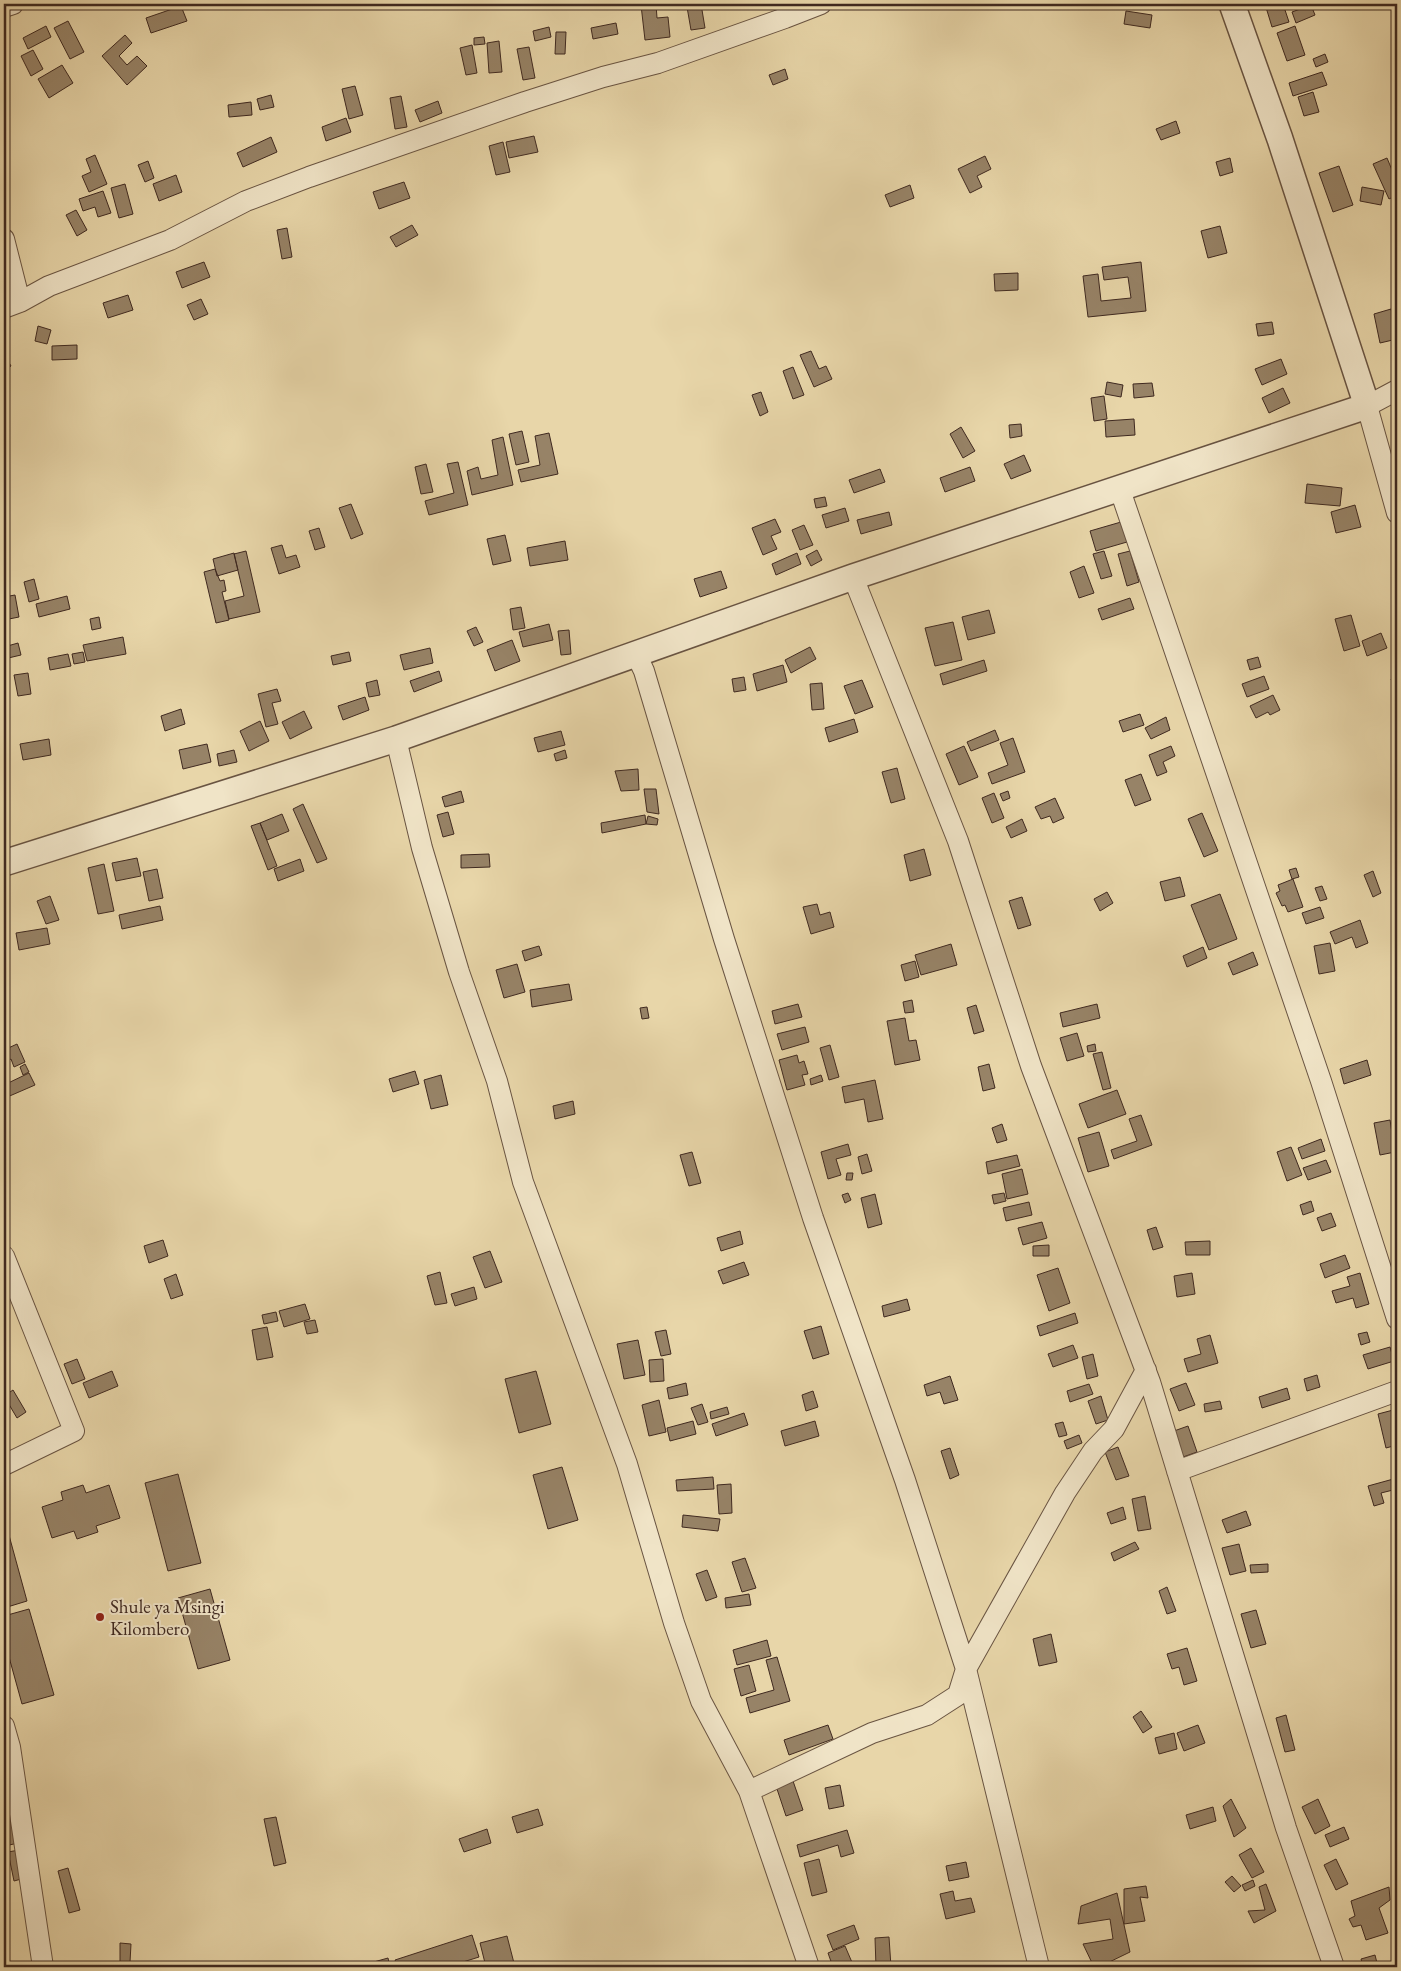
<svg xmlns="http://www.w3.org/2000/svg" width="1401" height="1971" viewBox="0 0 1401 1971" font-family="'EB Garamond',serif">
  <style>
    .building { fill: #978367; stroke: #3f2920 }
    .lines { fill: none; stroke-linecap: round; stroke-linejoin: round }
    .minor-casing { stroke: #695442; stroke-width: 22 }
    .tertiary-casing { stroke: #695442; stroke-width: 28 }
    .minor { stroke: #f0e4c7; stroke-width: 20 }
    .tertiary { stroke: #f0e4c7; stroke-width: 25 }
    .poi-dot { fill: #8f2418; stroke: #f0e4c7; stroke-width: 2 }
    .labels { text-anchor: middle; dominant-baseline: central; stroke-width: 4; stroke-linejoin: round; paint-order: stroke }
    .poi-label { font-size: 19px; fill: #3f2920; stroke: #f0e4c7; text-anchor: start }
  </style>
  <rect width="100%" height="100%" fill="#e8d6a9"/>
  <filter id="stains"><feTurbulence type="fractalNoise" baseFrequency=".004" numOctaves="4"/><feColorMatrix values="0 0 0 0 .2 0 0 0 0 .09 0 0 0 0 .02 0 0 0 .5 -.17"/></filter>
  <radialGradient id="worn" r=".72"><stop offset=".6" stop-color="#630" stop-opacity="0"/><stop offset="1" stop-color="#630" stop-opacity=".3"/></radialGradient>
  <!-- building -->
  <path class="building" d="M656,4L657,18L668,17L670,37L645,40L641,5Z
    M701,4L705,28L691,30L687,7Z
    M1265,4H1283L1289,22L1272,27Z
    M1311,5L1315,15L1296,23L1292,12Z
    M181,6L187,21L151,33L146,18Z
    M1126,11L1152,15L1150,28L1124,24Z
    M68,21L84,52L70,59L54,28Z
    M616,23L618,34L593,39L591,28Z
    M46,26L51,37L28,49L23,38Z
    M1295,26L1305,55L1287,61L1277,33Z
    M549,27L551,37L535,41L533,31Z
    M556,32H566L565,54H555Z
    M125,35L132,43L119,56L127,65L137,56L147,66L127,85L102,56Z
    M484,37L485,44L474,45V38Z
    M499,41L502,72L489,73L487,43Z
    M472,45L477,73L466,75L460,48Z
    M529,47L535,78L523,80L517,49Z
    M33,50L43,69L31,76L21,56Z
    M1325,54L1328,62L1316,67L1313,59Z
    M62,65L73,83L49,98L38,79Z
    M785,69L788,79L773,85L769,75Z
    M1322,72L1327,85L1293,96L1289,83Z
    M355,86L363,115L349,119L342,89Z
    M1313,92L1319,112L1304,116L1298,97Z
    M271,95L274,107L260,110L257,99Z
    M401,96L407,127L395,129L390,98Z
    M438,101L442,113L420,122L415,110Z
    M251,102L252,115L229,117L228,105Z
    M346,118L351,132L326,141L322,127Z
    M1176,121L1180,133L1161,140L1156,129Z
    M534,136L538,152L509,158L506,142Z
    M271,137L277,152L243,167L237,153Z
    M503,142L510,172L496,175L489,146Z
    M95,155L107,184L89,192L82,176L91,172L86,159Z
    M985,156L991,169L977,176L982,187L970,193L958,169Z
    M1230,158L1233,172L1220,176L1216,162Z
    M1387,158L1397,182V195L1389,199L1373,164Z
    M148,161L154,178L145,182L138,165Z
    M1339,166L1353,205L1333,212L1319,173Z
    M176,175L182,192L159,201L153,184Z
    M404,182L410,198L379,209L373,192Z
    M125,184L133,214L119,218L111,188Z
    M910,185L914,198L890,207L885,195Z
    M1362,187L1384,191L1381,205L1360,201Z
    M103,191L111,213L98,217L95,207L83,211L79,199Z
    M76,210L87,230L77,236L66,215Z
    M412,225L418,235L396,247L390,237Z
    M1220,226L1227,253L1208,258L1201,231Z
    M287,228L292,257L282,259L277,230Z
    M204,262L210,277L182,288L176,272Z
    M1141,262L1146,311L1088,317L1083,276L1098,274L1101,301L1131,298L1128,277L1104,280L1102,267Z
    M1018,273V290L995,291L994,274Z
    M128,295L133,310L108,318L103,303Z
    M201,299L208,314L194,320L187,305Z
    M1391,309L1397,339L1380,343L1374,314Z
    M1272,322L1274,334L1258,336L1256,324Z
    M38,326L51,330L47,344L35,341Z
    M77,345V359L52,360V346Z
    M811,351L819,369L826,366L832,379L814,387L800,355Z
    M4,354L11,366L4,371Z
    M1281,359L1287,374L1262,385L1255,369Z
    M793,367L804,395L793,399L783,371Z
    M1107,382L1123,385L1121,397L1105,394Z
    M1152,383L1154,396L1134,398L1133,384Z
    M1283,388L1290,403L1269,413L1262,398Z
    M761,392L768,412L760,416L752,395Z
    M1104,396L1107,419L1094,421L1091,398Z
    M1134,419L1135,435L1106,437L1105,421Z
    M1021,424L1022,436L1010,438L1009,425Z
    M961,427L975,451L963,458L950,434Z
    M522,431L529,462L516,465L509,434Z
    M549,433L558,474L521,482L518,470L540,465L535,436Z
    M503,437L513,485L472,495L467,471L478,467L481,479L498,475L492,440Z
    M1024,455L1031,471L1011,479L1004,464Z
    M458,462L468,505L429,515L425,501L454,493L447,464Z
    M426,464L433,492L421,494L415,467Z
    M970,467L975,481L945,492L940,478Z
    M880,469L885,482L854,493L849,480Z
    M1307,484L1342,488L1340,506L1305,503Z
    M825,497L827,506L816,508L814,499Z
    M351,504L363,534L351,539L339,508Z
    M1355,505L1361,527L1336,533L1331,512Z
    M845,508L849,521L826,528L822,515Z
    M889,512L892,525L861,534L857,520Z
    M775,519L781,532L771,536L777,549L763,555L752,528Z
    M1121,522L1127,542L1096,551L1090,531Z
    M804,525L813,545L800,550L792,530Z
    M319,528L325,547L315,550L309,531Z
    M505,535L511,561L493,565L487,539Z
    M565,541L568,560L530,566L527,548Z
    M282,545L286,558L296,555L300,567L279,574L271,548Z
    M817,550L822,560L811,566L806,556Z
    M246,551L260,612L229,619L225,601L244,596L234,554Z
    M1104,551L1112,576L1101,579L1093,554Z
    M1130,551L1139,582L1127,586L1118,554Z
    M234,553L238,570L217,576L213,559Z
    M797,553L801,564L776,575L772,564Z
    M1084,566L1094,593L1079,598L1070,572Z
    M215,569L220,581L224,580L226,591L222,592L229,620L216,623L204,572Z
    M721,571L727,588L700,597L694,579Z
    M34,579L39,599L29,602L24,582Z
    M15,595L19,617L4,620V597Z
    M67,596L70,609L39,617L36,604Z
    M1130,598L1134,609L1102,620L1098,609Z
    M521,607L525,628L513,630L510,609Z
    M989,610L995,633L968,640L962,617Z
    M1351,615L1360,646L1344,651L1335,619Z
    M99,617L101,628L92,630L90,619Z
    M953,622L962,660L935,666L925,628Z
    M549,624L553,640L523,647L519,632Z
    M476,627L483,642L474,646L467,631Z
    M569,630L571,654L561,655L558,631Z
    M1381,633L1387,648L1367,656L1362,641Z
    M123,637L126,654L87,661L83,645Z
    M512,640L520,661L495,671L487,650Z
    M18,643L21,655L4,659V647Z
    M810,647L816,659L791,673L785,660Z
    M430,648L433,663L404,670L400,655Z
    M83,652L85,662L74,664L72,654Z
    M349,652L351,661L333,665L331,656Z
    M68,654L71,666L50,670L48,658Z
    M1258,657L1261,667L1250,670L1247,660Z
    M984,660L987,671L943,685L940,674Z
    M783,665L787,682L757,691L753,674Z
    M439,671L442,681L414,692L410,681Z
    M28,673L31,694L18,696L14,675Z
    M1264,676L1269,689L1247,697L1242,684Z
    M1397,676V690L1396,691L1391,679Z
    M744,677L746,690L734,692L732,679Z
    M377,680L380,695L369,697L366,683Z
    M862,680L873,707L855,714L844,686Z
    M822,683L824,709L812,710L810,684Z
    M277,689L281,701L272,703L278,724L266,727L258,694Z
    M1273,695L1280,710L1270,715L1268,712L1256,718L1250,706Z
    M365,697L369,710L343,720L338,706Z
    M181,709L185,724L165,731L161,716Z
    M304,711L312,728L290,739L282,722Z
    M1140,714L1144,725L1123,732L1119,721Z
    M1166,717L1170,730L1151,739L1145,728Z
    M854,719L858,732L829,742L825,728Z
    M260,721L269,741L249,751L240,731Z
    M995,730L999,740L971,751L967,742Z
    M561,731L565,745L538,752L534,738Z
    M1013,738L1025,772L992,784L988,773L1008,765L1000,743Z
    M49,739L51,755L23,760L20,744Z
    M207,744L211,762L183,769L179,750Z
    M964,746L978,777L959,785L946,754Z
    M1171,746L1175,756L1163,762L1167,772L1157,776L1149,755Z
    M234,750L237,762L219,766L217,754Z
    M565,750L567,758L556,761L554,754Z
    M897,768L905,799L891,803L882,772Z
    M638,769L639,790L621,791L615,771Z
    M1141,774L1151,800L1135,806L1125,780Z
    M644,789H656L659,814L647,812Z
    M461,791L464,802L445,807L442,797Z
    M1008,791L1010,798L1003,801L1000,794Z
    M994,793L1004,818L992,823L982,798Z
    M1055,798L1064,818L1053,823L1050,816L1041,819L1035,807Z
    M303,804L327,859L317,863L293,809Z
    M448,812L454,834L443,837L437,815Z
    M1202,813L1218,851L1204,857L1188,819Z
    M282,814L289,831L267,840L260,823Z
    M645,815L646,824L602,833L601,823Z
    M648,816L658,819L657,825L646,824Z
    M1022,819L1027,831L1011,838L1006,827Z
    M260,823L277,866L268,870L251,826Z
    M924,849L931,875L910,881L904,855Z
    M489,854L490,867L461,868V855Z
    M137,858L141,876L116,881L112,863Z
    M300,859L304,871L278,881L274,869Z
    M104,864L114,911L98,914L88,868Z
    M1296,868L1299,877L1292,879L1289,870Z
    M157,869L163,898L149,901L143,872Z
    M1373,871L1381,893L1373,897L1364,875Z
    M1180,877L1185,896L1165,901L1160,882Z
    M1293,879L1303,907L1288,912L1285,905L1282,906L1276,893L1280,891L1278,885Z
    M1322,886L1327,899L1320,901L1315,888Z
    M1107,892L1113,903L1100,911L1094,899Z
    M1220,894L1237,939L1209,950L1191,905Z
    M50,896L59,920L46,924L37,901Z
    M1022,897L1031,925L1018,929L1009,901Z
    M817,904L820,915L830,912L834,927L811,934L803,907Z
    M160,906L163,920L122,929L119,915Z
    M1320,907L1324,918L1306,924L1302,913Z
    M1360,920L1368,943L1356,948L1352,937L1335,944L1330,932Z
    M47,928L50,944L19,950L16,933Z
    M1330,943L1335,971L1319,974L1314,946Z
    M951,944L957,965L921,975L915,955Z
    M539,946L542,955L525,961L522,951Z
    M1203,947L1207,958L1187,967L1183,956Z
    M1253,952L1258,965L1233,975L1228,963Z
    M915,961L919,977L905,981L901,965Z
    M517,964L525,992L504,998L496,970Z
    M569,984L572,1000L532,1007L530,990Z
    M912,1000L914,1012L905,1013L903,1002Z
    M798,1004L802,1017L775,1024L772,1011Z
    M1097,1004L1100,1018L1063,1027L1060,1013Z
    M976,1005L984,1031L974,1034L967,1008Z
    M647,1007L649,1018L642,1019L640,1008Z
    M905,1018L909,1041L916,1040L920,1060L895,1065L887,1021Z
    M805,1027L809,1042L782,1050L777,1034Z
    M1077,1033L1084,1056L1067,1061L1060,1038Z
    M17,1044L25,1062L14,1067L11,1059L4,1063V1050Z
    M1095,1044L1096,1051L1088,1052L1087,1046Z
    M830,1045L839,1077L829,1080L820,1048Z
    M1102,1052L1111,1088L1103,1090L1093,1054Z
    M797,1055L799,1063L804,1061L808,1074L802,1075L805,1085L787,1090L779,1060Z
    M1367,1060L1371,1075L1344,1084L1340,1069Z
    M25,1064L29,1072L23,1075L20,1067Z
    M989,1064L995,1088L983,1091L978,1067Z
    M415,1071L419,1084L393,1092L389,1079Z
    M29,1073L35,1085L5,1098L4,1085Z
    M441,1075L448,1105L431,1109L424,1080Z
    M821,1075L823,1081L811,1085L810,1079Z
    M875,1080L883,1119L868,1122L864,1099L845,1103L842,1087Z
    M1117,1090L1126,1114L1088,1128L1079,1104Z
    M573,1101L575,1114L555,1119L553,1106Z
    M1141,1115L1152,1145L1114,1159L1111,1150L1137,1141L1129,1119Z
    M1390,1120L1395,1152L1380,1155L1374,1123Z
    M1002,1124L1007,1140L997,1143L992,1128Z
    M1099,1132L1109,1166L1088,1172L1078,1138Z
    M1321,1139L1325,1151L1302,1159L1298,1148Z
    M848,1144L851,1155L836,1159L841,1175L828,1179L821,1152Z
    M1291,1147L1302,1175L1287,1181L1277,1152Z
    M692,1152L701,1183L689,1186L680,1155Z
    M867,1154L872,1171L862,1174L858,1157Z
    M1017,1155L1020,1166L988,1174L986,1162Z
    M1326,1160L1331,1172L1308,1180L1303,1168Z
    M1022,1169L1028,1194L1007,1199L1002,1174Z
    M847,1173H853L852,1180H846Z
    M848,1193L851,1200L845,1203L842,1195Z
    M1004,1193L1006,1201L994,1204L992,1195Z
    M875,1194L882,1224L868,1228L861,1198Z
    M1311,1201L1314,1211L1303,1215L1300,1205Z
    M1029,1202L1032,1215L1006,1221L1003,1208Z
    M1331,1213L1336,1226L1322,1231L1317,1218Z
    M1042,1222L1047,1238L1023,1245L1018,1228Z
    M1156,1227L1163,1247L1153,1250L1147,1230Z
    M740,1231L743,1244L721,1251L717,1238Z
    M163,1240L168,1256L149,1263L144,1246Z
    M1210,1241V1255H1186L1185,1242Z
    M1049,1245V1256H1033V1246Z
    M490,1251L502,1282L485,1288L473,1257Z
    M1345,1255L1350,1268L1325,1278L1320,1264Z
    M744,1262L749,1275L723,1284L718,1271Z
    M1058,1268L1070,1303L1049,1311L1037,1275Z
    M440,1272L447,1303L435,1305L427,1276Z
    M1192,1273L1195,1294L1177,1297L1174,1276Z
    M1360,1273L1369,1304L1356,1308L1353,1298L1336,1303L1332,1291L1350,1286L1347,1277Z
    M176,1274L183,1295L171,1299L164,1279Z
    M474,1287L477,1299L455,1306L451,1294Z
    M907,1299L910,1310L884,1317L882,1306Z
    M305,1304L310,1319L284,1327L279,1311Z
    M276,1312L278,1321L264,1324L262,1315Z
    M1075,1313L1078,1323L1040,1336L1037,1326Z
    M315,1320L318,1332L307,1334L304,1322Z
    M821,1326L829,1354L813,1359L804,1331Z
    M267,1327L273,1357L257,1360L252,1330Z
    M666,1330L671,1354L661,1356L655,1332Z
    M1367,1332L1370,1342L1361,1345L1358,1334Z
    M1210,1335L1218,1363L1188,1372L1184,1359L1201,1354L1197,1339Z
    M638,1340L645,1375L624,1379L617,1344Z
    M1073,1345L1078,1358L1053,1367L1048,1354Z
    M1390,1347L1394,1361L1368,1369L1363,1355Z
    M1093,1354L1098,1376L1087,1379L1082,1357Z
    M77,1359L85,1379L72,1384L64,1364Z
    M663,1359L664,1381L650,1382L649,1360Z
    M112,1371L118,1386L89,1398L83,1383Z
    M536,1371L551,1424L519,1433L505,1379Z
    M1317,1375L1320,1387L1307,1391L1304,1379Z
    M950,1376L958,1400L944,1404L940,1392L927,1396L924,1385Z
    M686,1383L688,1395L669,1399L667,1388Z
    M1186,1383L1195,1405L1179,1411L1170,1389Z
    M1089,1384L1093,1394L1070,1402L1067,1391Z
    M1287,1388L1290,1399L1262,1408L1259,1397Z
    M13,1390L26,1412L17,1418L4,1396Z
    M813,1391L818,1407L806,1411L802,1395Z
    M1101,1396L1108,1420L1096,1424L1088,1401Z
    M659,1400L666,1432L649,1436L642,1405Z
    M1220,1401L1222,1409L1205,1412L1204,1404Z
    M702,1404L708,1422L698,1425L691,1408Z
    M727,1407L729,1414L711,1419L710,1412Z
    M1397,1409V1445L1386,1448L1378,1414Z
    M744,1413L748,1425L716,1436L712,1424Z
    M693,1421L696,1434L670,1441L667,1428Z
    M815,1421L819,1436L785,1446L781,1431Z
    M1063,1422L1067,1435L1059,1437L1055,1424Z
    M1188,1426L1197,1452L1183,1457L1174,1431Z
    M1079,1435L1082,1443L1067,1449L1064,1441Z
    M1118,1447L1129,1476L1116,1480L1105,1452Z
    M950,1448L959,1475L950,1479L941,1451Z
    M562,1467L578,1520L548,1529L533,1475Z
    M178,1474L201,1563L168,1571L145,1483Z
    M713,1477L714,1489L677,1491L676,1480Z
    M1397,1478V1489L1381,1493L1384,1503L1374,1506L1368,1486Z
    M731,1484L732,1513L719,1514L717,1485Z
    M83,1485L86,1493L109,1485L120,1518L96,1526L98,1532L77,1539L74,1531L52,1538L42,1507L63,1500L61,1492Z
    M1145,1496L1151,1529L1138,1531L1132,1499Z
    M1123,1507L1126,1519L1111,1524L1107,1513Z
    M1246,1511L1251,1525L1227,1533L1222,1520Z
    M683,1515L720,1519L718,1531L682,1527Z
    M4,1517L27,1601L4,1608Z
    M1135,1542L1139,1549L1114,1561L1111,1553Z
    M1239,1544L1246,1571L1230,1575L1222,1548Z
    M745,1558L756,1588L742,1592L732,1562Z
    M1268,1564V1572L1251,1573L1250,1565Z
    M707,1570L717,1597L706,1601L696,1574Z
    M1167,1587L1176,1611L1167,1614L1159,1591Z
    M210,1589L230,1660L198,1669L178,1598Z
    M749,1594L751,1605L726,1608L725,1598Z
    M29,1609L54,1695L22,1704L4,1639V1616Z
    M1256,1610L1266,1644L1251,1648L1241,1614Z
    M1051,1634L1057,1662L1039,1666L1033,1639Z
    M767,1640L771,1656L737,1665L733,1650Z
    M1187,1648L1197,1681L1184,1685L1179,1667L1172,1669L1167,1654Z
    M777,1657L790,1701L750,1713L746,1698L774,1690L766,1660Z
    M749,1665L756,1691L741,1696L734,1669Z
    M1141,1711L1152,1727L1143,1733L1133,1717Z
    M1286,1715L1295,1750L1285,1752L1276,1718Z
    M828,1725L833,1739L789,1755L784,1740Z
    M1198,1725L1205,1743L1184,1751L1177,1733Z
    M1174,1733L1177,1749L1159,1754L1155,1738Z
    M793,1781L803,1810L786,1816L776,1786Z
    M840,1785L844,1806L829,1809L825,1788Z
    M4,1797L9,1815L4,1816Z
    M1231,1799L1246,1828L1234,1837L1223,1806Z
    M1318,1799L1330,1826L1315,1834L1302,1807Z
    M1213,1807L1216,1821L1190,1829L1186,1815Z
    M538,1809L543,1825L517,1833L512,1817Z
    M11,1817L18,1843L5,1846L4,1819Z
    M276,1817L286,1863L274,1866L264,1819Z
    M1344,1827L1349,1839L1330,1847L1325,1835Z
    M487,1829L491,1843L464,1852L459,1839Z
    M847,1830L854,1853L841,1857L838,1845L800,1857L797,1845Z
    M1251,1848L1264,1872L1252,1878L1239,1855Z
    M19,1850L25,1878L14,1881L8,1852Z
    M819,1859L827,1892L812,1896L804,1863Z
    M1336,1859L1348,1884L1336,1890L1324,1865Z
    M966,1862L969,1877L949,1881L946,1866Z
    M68,1868L80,1910L69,1913L58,1871Z
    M1232,1876L1241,1886L1234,1892L1225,1882Z
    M1253,1880L1255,1886L1245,1891L1242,1885Z
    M1266,1884L1276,1911L1254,1923L1248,1911L1265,1910L1259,1887Z
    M1146,1886L1148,1898L1140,1897L1145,1921L1124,1924V1889Z
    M1389,1887L1390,1900L1379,1908L1388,1933L1366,1940L1361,1925L1353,1927L1349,1919L1355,1916L1351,1901Z
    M953,1891L955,1901L971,1898L975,1912L946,1919L940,1894Z
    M1117,1893L1130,1952L1099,1967H1094L1083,1944L1113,1939L1110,1919L1078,1924L1081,1906Z
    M854,1925L859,1939L833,1950L827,1935Z
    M472,1935L479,1957L447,1967H398L395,1960Z
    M507,1936L515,1967H486L480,1943Z
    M889,1937L891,1967H876L875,1938Z
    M120,1943L131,1944L130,1962H120Z
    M845,1946L854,1967H833L828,1953Z
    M1375,1955L1378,1967H1363L1361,1959Z
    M388,1958L390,1967H356Z
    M99,1964L122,1965V1967H99Z"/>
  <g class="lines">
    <defs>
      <path id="minor" d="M4,7L13,4
        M4,239L20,302
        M4,308L20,302L49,286L170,240L246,201L309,177L525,102L603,77L658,63L785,18L821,4
        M1397,390L1367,406L1397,513
        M1119,487L1321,1081L1397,1319
        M853,577L958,841L1031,1066L1150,1382L1286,1828L1334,1967
        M636,654L644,671L724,939L813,1218L905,1480L966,1669L1039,1967
        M396,739L422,848L459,972L497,1081L523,1182L627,1464L674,1623L701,1701L749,1791L809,1967
        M4,1256L74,1431L4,1465
        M1177,1471L1397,1391
        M4,1726L10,1747L43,1967
        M749,1791L872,1733L927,1715L958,1695L966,1669L1065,1493L1093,1451L1114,1429L1146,1370"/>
      <path id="tertiary" d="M4,863L396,739L853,577L1367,406L1280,139L1232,4"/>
    </defs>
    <!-- minor casing -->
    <use href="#minor" class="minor-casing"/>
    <!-- tertiary casing -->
    <use href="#tertiary" class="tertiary-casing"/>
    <!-- minor -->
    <use href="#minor" class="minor"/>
    <!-- tertiary -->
    <use href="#tertiary" class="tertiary"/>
  </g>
  <!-- markers -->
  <circle class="poi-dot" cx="100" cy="1617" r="5"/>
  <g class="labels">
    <!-- poi labels -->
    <g class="poi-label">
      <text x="110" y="1606">Shule ya Msingi<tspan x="110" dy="22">Kilombero</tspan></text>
    </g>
  </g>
  <!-- margin -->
  <rect width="1401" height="1971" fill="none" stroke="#e8d6a9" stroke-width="20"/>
  <rect x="5" y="5" width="1391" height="1961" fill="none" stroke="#3f2920" stroke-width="2.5"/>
  <rect x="10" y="10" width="1381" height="1951" fill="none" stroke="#3f2920"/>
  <rect width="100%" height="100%" filter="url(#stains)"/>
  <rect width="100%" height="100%" fill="url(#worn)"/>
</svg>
